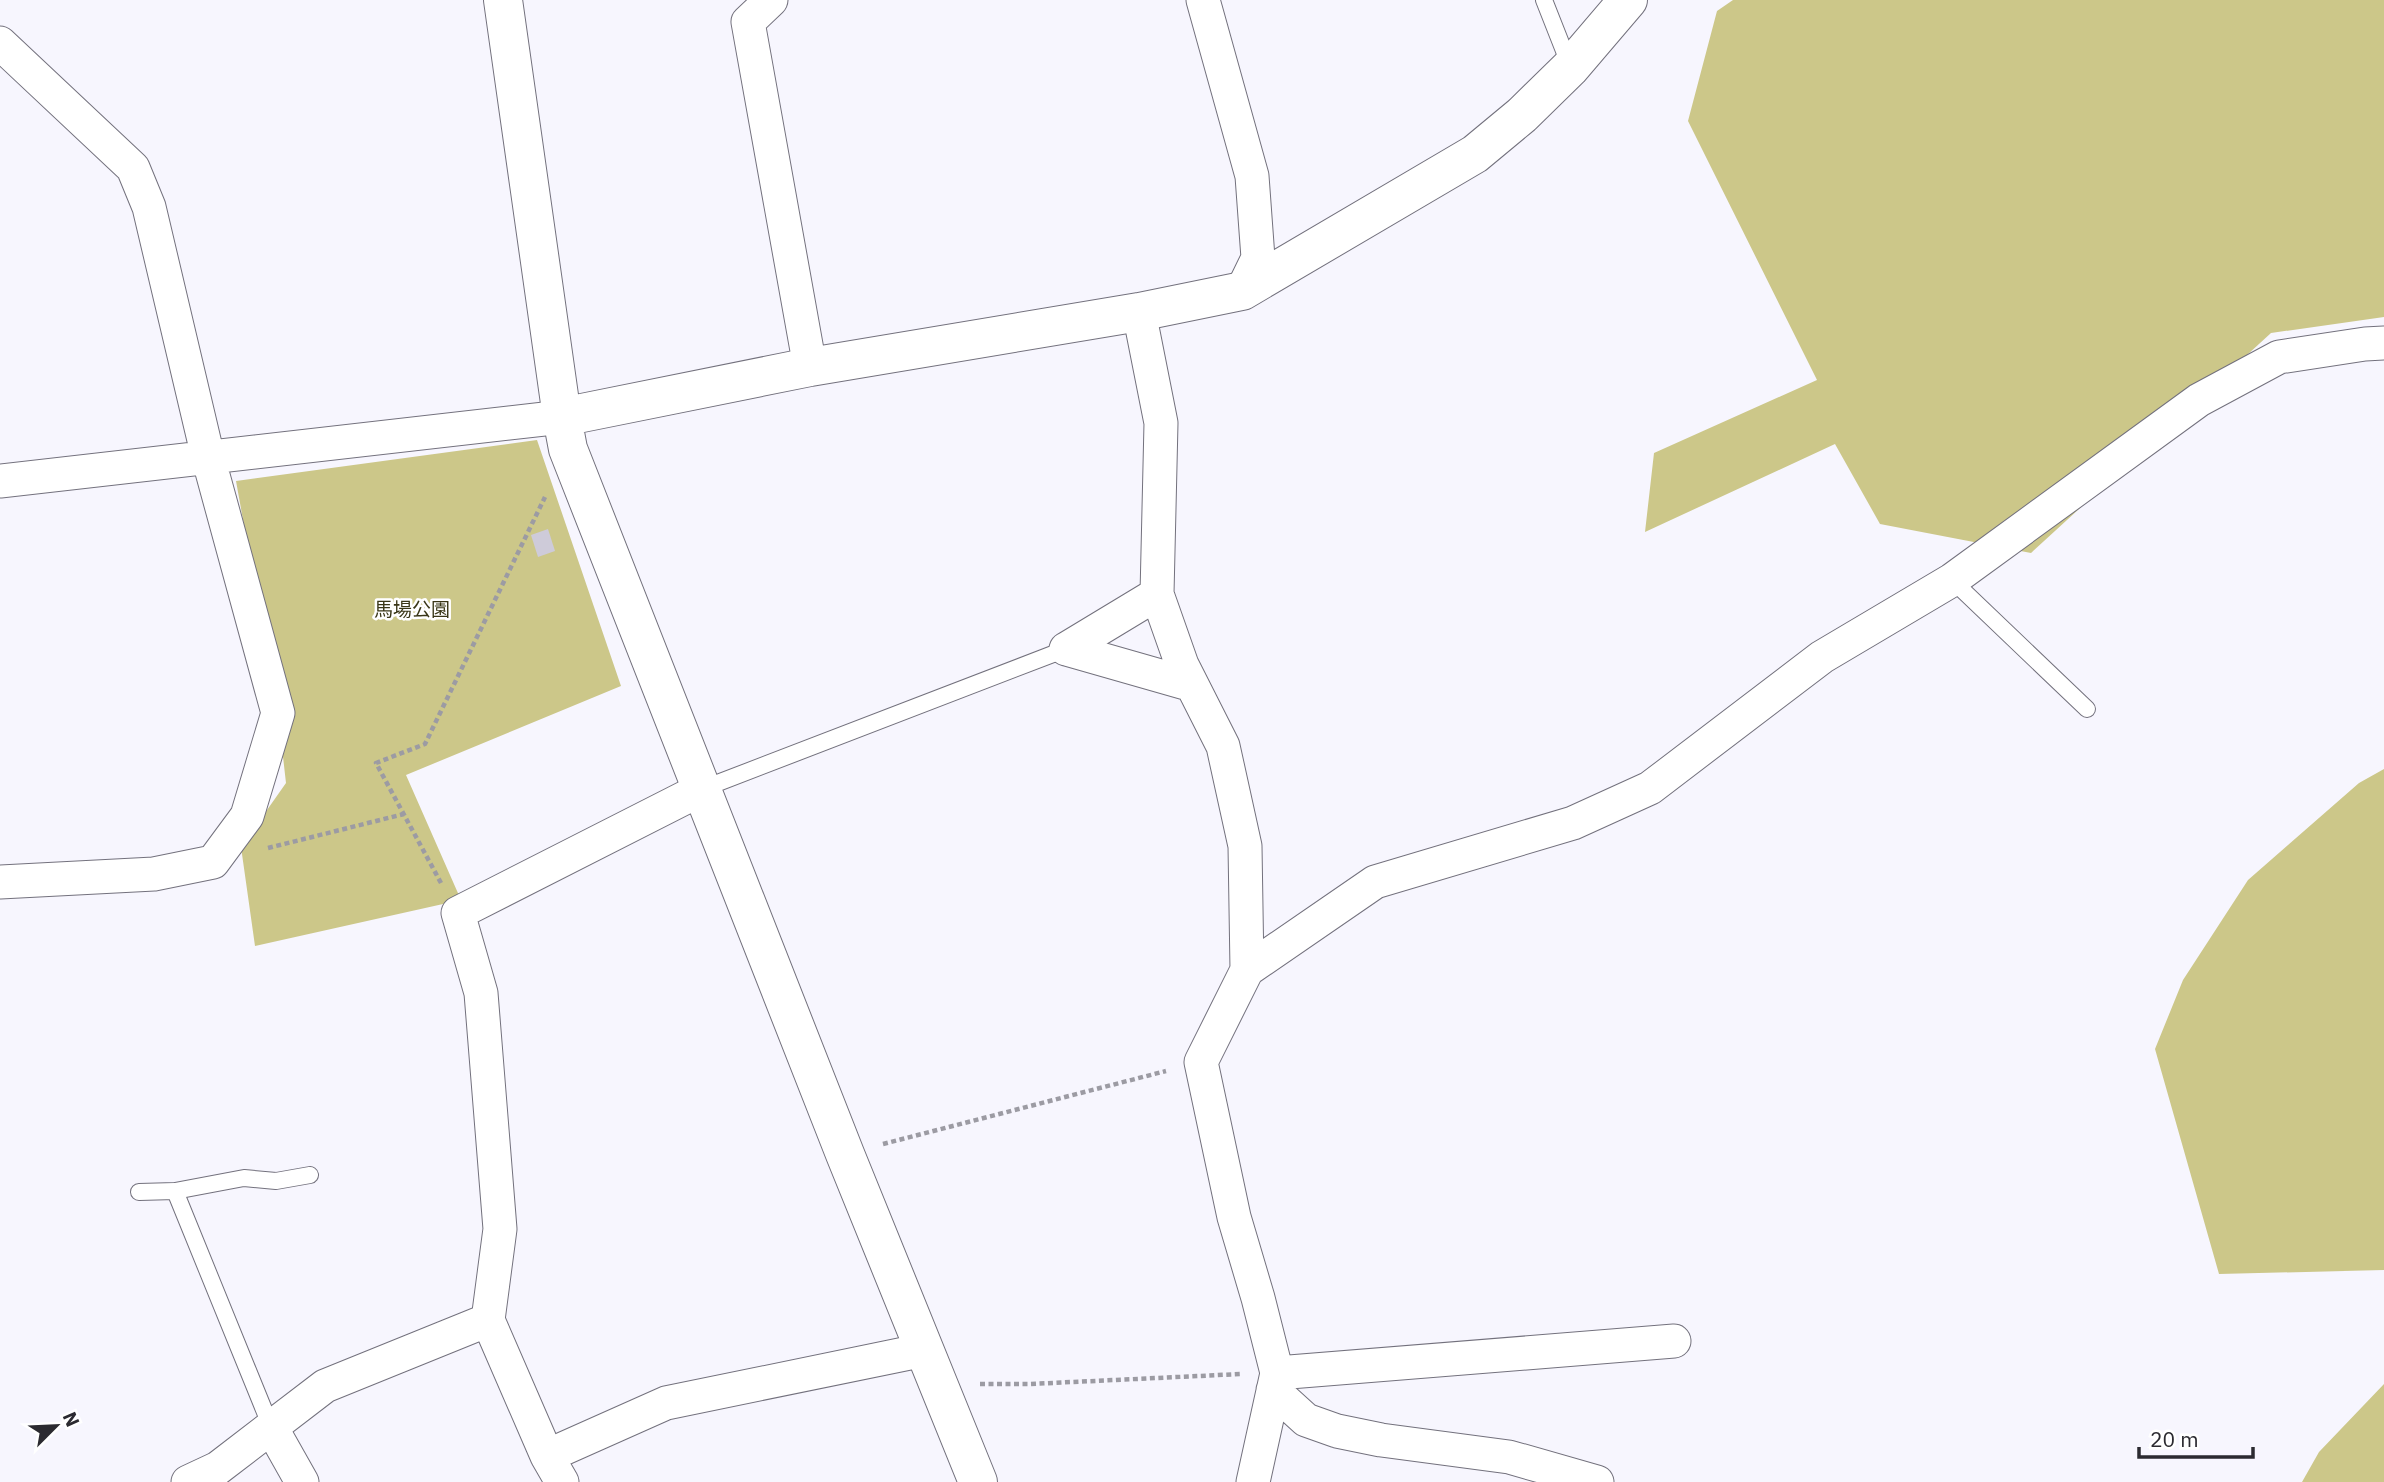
<svg xmlns="http://www.w3.org/2000/svg" width="2384" height="1482" viewBox="0 0 2384 1482" font-family="'IBM Plex Sans','Noto Sans JP',sans-serif">
  <style>
    .green { fill: #ccc789 }
    .building { fill: #cecbd9 }
    .lines { fill: none; stroke-linecap: round; stroke-linejoin: round }
    .service-casing { stroke: #73717d; stroke-width: 18 }
    .minor-casing { stroke: #73717d; stroke-width: 35 }
    .tertiary-casing { stroke: #73717d; stroke-width: 40 }
    .path { stroke: #9c9ba3; stroke-width: 4.5; stroke-dasharray: 5 3.5; stroke-linecap: butt }
    .service { stroke: #fff; stroke-width: 16 }
    .minor { stroke: #fff; stroke-width: 33 }
    .tertiary { stroke: #fff; stroke-width: 38 }
    .labels { text-anchor: middle; dominant-baseline: central; stroke-width: 5; stroke-linejoin: round; paint-order: stroke }
    .park-label { font-size: 19px; fill: #393617; stroke: #fff }
  </style>
  <rect width="100%" height="100%" fill="#f7f6fe"/>
  <!-- green -->
  <path class="green" d="M1733,0H2384V317L2271,333L2031,553L1880,524L1835,444L1645,532L1654,453L1817,380L1688,121L1717,11Z
    M537,440L621,686L406,775L461,900L255,946L241,847L286,783L278,713L236,481Z
    M2384,769V1270L2219,1274L2155,1049L2183,980L2248,880L2359,783Z
    M2384,1384V1482H2302L2319,1452Z"/>
  <!-- building -->
  <path class="building" d="M548,529L555,551L538,557L531,535Z"/>
  <g class="lines">
    <defs>
      <path id="service" d="M1544,0L1570,66
        M1952,580L2087,709
        M702,789L1066,649
        M139,1192L175,1191
        M271,1427L175,1191L244,1178L276,1181L310,1175"/>
      <path id="minor" d="M771,0L748,22L810,367
        M1203,0L1252,176L1258,258L1242,291
        M0,43L133,168L149,207L208,457L278,713L247,816L213,862L154,874L0,882
        M1139,312L1161,423L1157,594L1182,665L1223,746L1245,846L1247,970L1201,1062L1234,1217L1258,1298L1277,1373L1253,1482
        M0,481L562,417
        M1066,649L1192,685
        M1066,649L1157,594
        M1247,970L1375,882L1573,823L1650,788L1822,657L1952,580L2199,400L2279,357L2365,344L2384,343
        M488,1320L547,1456L666,1403L924,1350
        M1277,1373L1674,1341
        M1273,1390L1306,1420L1337,1431L1381,1440L1509,1457L1597,1482
        M271,1427L302,1482
        M547,1456L562,1482
        M188,1482L218,1468L325,1386L488,1320L500,1229L481,993L458,913L702,789"/>
      <path id="tertiary" d="M503,0L562,417L568,449L845,1154L978,1482
        M562,417L810,367L1139,312L1242,291L1475,154L1522,115L1570,68L1628,0"/>
    </defs>
    <!-- service casing -->
    <use href="#service" class="service-casing"/>
    <!-- minor casing -->
    <use href="#minor" class="minor-casing"/>
    <!-- tertiary casing -->
    <use href="#tertiary" class="tertiary-casing"/>
    <!-- path -->
    <path class="path" d="M268,848L404,814
      M441,883L376,763L425,744L545,497
      M883,1144L1166,1071
      M980,1384H1030L1241,1374"/>
    <!-- service -->
    <use href="#service" class="service"/>
    <!-- minor -->
    <use href="#minor" class="minor"/>
    <!-- tertiary -->
    <use href="#tertiary" class="tertiary"/>
  </g>
  <g class="labels">
    <!-- park labels -->
    <g class="park-label">
      <text x="412" y="609">馬場公園</text>
    </g>
  </g>
  <!-- north arrow -->
  <g transform="translate(56 1426) rotate(66)" stroke="#ffffff" stroke-width="5" paint-order="stroke">
  <path d="M0-5L12 26L0 18L-12 26Z" fill="#2b2a30"/>
  <text y="-10" font-size="19" font-weight="bold" text-anchor="middle" fill="#2b2a30">N</text>
  </g>
  <!-- scale -->
  <path d="M2139 1447v10h114v-10" fill="none" stroke="#2b2a30" stroke-width="3.5"/>
  <text x="2150" y="1447" font-size="21" fill="#2b2a30" stroke="#ffffff" stroke-width="5" paint-order="stroke">20 m</text>
</svg>
